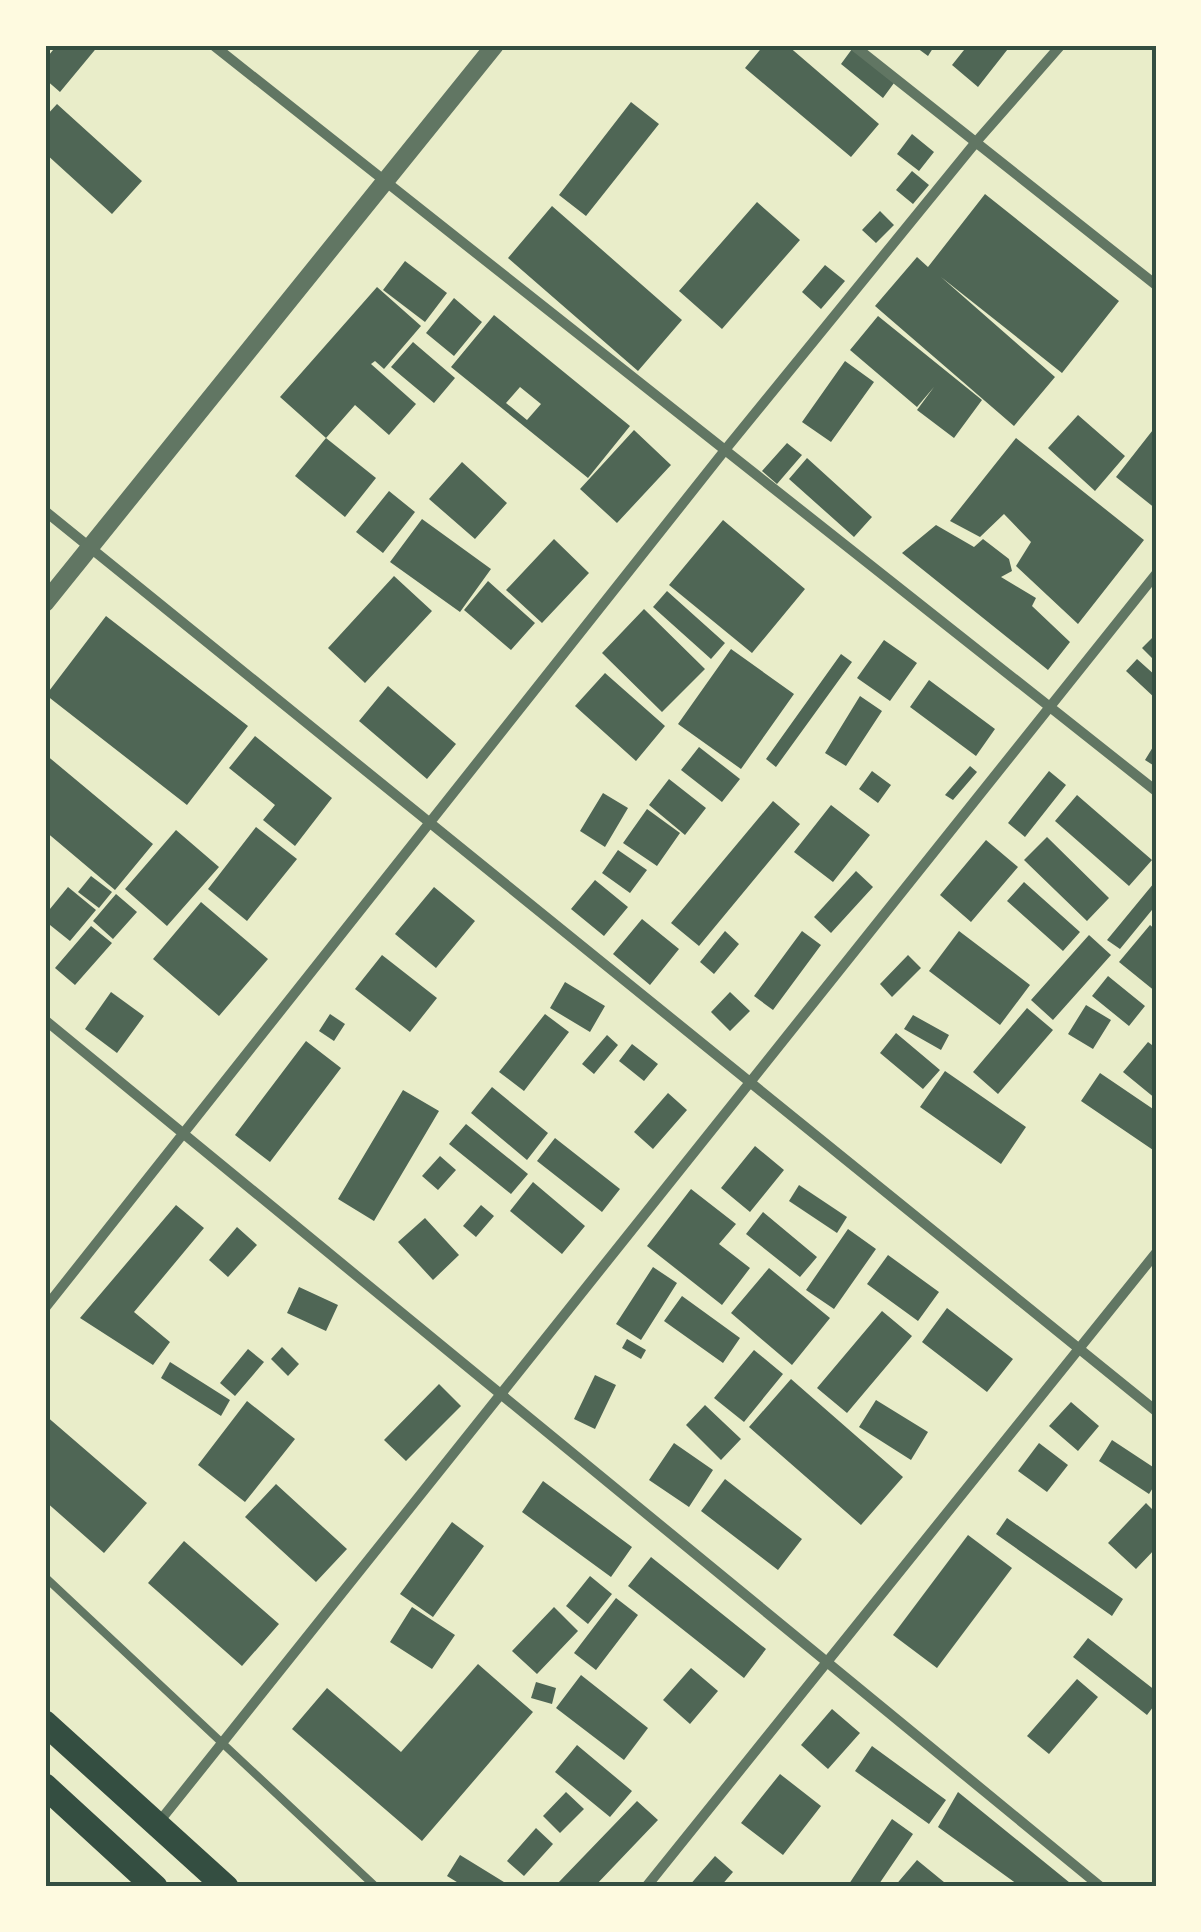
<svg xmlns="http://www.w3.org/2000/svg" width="1201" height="1932" viewBox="0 0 1201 1932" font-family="Jost,sans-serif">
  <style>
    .building { fill: #4f6655; fill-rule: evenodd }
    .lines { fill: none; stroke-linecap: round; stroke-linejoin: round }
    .service { stroke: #617663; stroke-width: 8 }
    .minor { stroke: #617663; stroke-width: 10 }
    .tertiary { stroke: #617663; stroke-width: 18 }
    .primary { stroke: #344e41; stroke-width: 25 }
    .neatline { fill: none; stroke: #344e41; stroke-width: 4 }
  </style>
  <rect width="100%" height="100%" fill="#e9edc9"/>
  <!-- building -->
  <path class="building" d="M57,45H99L60,92L45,79V60Z
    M764,45H787L879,124L851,157L745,68Z
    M913,45H935L928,56Z
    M968,45H1011L978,87L952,65Z
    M852,49L894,83L883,98L841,64Z
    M631,102L659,124L586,216L559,195Z
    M57,104L142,181L112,214L45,153V117Z
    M912,134L934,152L919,171L897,154Z
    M912,171L929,185L913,204L896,190Z
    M985,194L1119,301L1062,373L941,277L1055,377L1014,426L875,306L917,257L928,267Z
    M757,202L800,240L722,329L679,291Z
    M552,206L682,320L638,371L508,258Z
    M880,211L894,225L876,243L862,230Z
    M405,261L447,293L425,322L383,290Z
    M825,265L845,281L821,309L802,292Z
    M377,287L421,326L384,369L375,361L371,364L416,404L389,435L355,405L326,438L280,397Z
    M454,298L482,322L454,356L426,333Z
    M494,315L630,426L588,478L451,367ZM520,387L541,404L527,420L506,403Z
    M878,316L982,400L954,438L917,410L934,387L917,407L850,350Z
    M413,342L455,378L434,403L391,367Z
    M845,361L874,382L831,442L802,422Z
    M1078,415L1125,456L1095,491L1048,448Z
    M1156,426V509L1116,477Z
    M634,430L671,465L617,523L580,489Z
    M326,438L376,478L345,517L295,476Z
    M1016,438L1144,540L1078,624L1016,566L1031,542L1004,514L980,537L950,521Z
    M787,443L802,455L777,484L762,471Z
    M807,458L872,517L854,537L789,479Z
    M462,462L507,503L475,539L429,499Z
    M389,491L415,512L383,553L356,532Z
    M422,519L491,569L460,612L390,562Z
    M723,520L805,589L752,653L669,585Z
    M936,525L974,547L983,539L1009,559L1012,571L1001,577L1036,598L1032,606L1070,642L1048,670L902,553Z
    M554,539L589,573L542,623L506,590Z
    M394,576L432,611L365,683L328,648Z
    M488,581L535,623L511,650L464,610Z
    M667,591L725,643L711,659L653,607Z
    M644,609L705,669L662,712L602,653Z
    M106,616L248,726L187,805L46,695Z
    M1156,634V662L1142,648Z
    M884,640L917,663L890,701L857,678Z
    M731,649L794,694L741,769L678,724Z
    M841,654L852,662L776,767L766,759Z
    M1137,659L1156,676V699L1126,671Z
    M605,673L665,726L636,761L575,706Z
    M929,680L995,729L976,756L910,707Z
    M388,686L456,744L427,779L359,721Z
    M860,696L882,711L846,766L825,753Z
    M255,736L332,798L295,846L263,820L275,805L229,768Z
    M1156,742V767L1145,760Z
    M699,747L740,779L722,802L681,770Z
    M45,754L153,844L115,890L45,831Z
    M970,766L977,772L953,800L945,795Z
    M872,771L891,785L878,803L859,789Z
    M1049,771L1066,785L1025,837L1008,823Z
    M669,779L706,808L685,835L649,805Z
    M603,793L628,808L605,847L580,831Z
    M1077,795L1152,860L1129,886L1055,821Z
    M773,801L800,824L699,946L671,923Z
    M831,805L870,835L833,882L794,852Z
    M647,809L680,833L657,866L623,843Z
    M256,827L297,859L247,921L208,889Z
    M176,830L219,867L167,926L125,889Z
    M1047,837L1109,898L1087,921L1024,860Z
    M986,840L1018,867L971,922L940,895Z
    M618,850L647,870L630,893L602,873Z
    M856,871L873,887L831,933L814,917Z
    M91,876L112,892L99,908L78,892Z
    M595,880L628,907L604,936L571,909Z
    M1024,882L1080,932L1063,951L1007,901Z
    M1154,883L1156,905L1120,949L1107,940Z
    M68,887L96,910L70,941L45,921V915Z
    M434,887L475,921L436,968L395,934Z
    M116,894L137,912L113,939L93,921Z
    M201,902L268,959L219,1016L153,959Z
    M642,919L679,949L650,985L613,954Z
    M1150,925L1156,930V992L1119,962Z
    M91,926L112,943L75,985L55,968Z
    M725,931L739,944L714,974L700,962Z
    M802,931L821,945L773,1010L754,996Z
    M959,931L1030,985L1000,1025L929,971Z
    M1089,935L1111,955L1053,1020L1031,1000Z
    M382,955L437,998L410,1032L355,989Z
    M908,955L921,968L892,997L880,984Z
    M1108,976L1145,1006L1129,1026L1092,996Z
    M565,982L605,1006L590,1032L550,1008Z
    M111,992L144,1016L117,1053L85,1029Z
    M730,992L750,1011L730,1031L711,1012Z
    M1086,1005L1111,1020L1093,1049L1068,1034Z
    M1027,1008L1053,1030L998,1094L973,1072Z
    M330,1014L345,1024L334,1041L319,1031Z
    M545,1014L569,1032L524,1091L499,1072Z
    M913,1015L949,1035L941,1050L904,1029Z
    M896,1033L940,1070L923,1089L880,1053Z
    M607,1035L618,1045L594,1074L582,1064Z
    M306,1041L341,1068L270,1162L235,1135Z
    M1148,1042L1156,1048V1099L1123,1072Z
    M632,1044L658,1064L644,1081L619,1061Z
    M945,1071L1026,1127L1001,1164L920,1107Z
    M1100,1073L1156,1111V1152L1081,1101Z
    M492,1087L548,1133L527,1160L471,1113Z
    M403,1090L439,1111L374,1221L338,1199Z
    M668,1093L687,1110L653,1149L634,1132Z
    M466,1124L528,1174L511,1194L449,1144Z
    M555,1138L620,1189L602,1212L537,1161Z
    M755,1146L784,1170L750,1212L721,1188Z
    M440,1156L456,1170L438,1190L422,1176Z
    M533,1182L585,1226L562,1254L510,1211Z
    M799,1185L847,1217L837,1233L789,1201Z
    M691,1189L736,1224L719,1244L750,1268L722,1305L647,1246Z
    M176,1205L204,1228L134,1312L170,1342L153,1365L80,1318Z
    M481,1205L494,1216L476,1237L463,1226Z
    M763,1212L817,1257L800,1277L746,1234Z
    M425,1218L459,1255L433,1280L398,1242Z
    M237,1227L257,1245L228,1277L209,1260Z
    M848,1229L876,1249L834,1309L806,1290Z
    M888,1255L939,1292L918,1321L867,1284Z
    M653,1267L677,1283L641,1340L616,1324Z
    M769,1268L830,1318L792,1365L731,1313Z
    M299,1287L338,1305L326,1331L287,1313Z
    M682,1296L740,1338L723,1363L664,1321Z
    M947,1308L1013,1359L987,1392L922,1342Z
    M882,1311L912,1336L847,1413L817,1388Z
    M627,1339L646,1350L641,1359L622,1348Z
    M282,1347L299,1364L288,1376L271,1359Z
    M248,1349L264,1362L235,1396L220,1383Z
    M754,1350L783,1374L744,1422L714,1398Z
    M170,1362L230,1400L221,1416L161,1378Z
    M595,1375L616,1385L595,1429L574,1419Z
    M791,1379L903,1477L861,1525L749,1427Z
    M439,1384L461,1406L406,1461L384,1440Z
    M876,1400L928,1432L911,1460L859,1427Z
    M247,1401L295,1439L245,1502L198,1465Z
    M1071,1402L1099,1426L1078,1451L1049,1426Z
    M705,1405L741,1439L721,1460L686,1425Z
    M45,1415L147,1503L104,1553L45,1501Z
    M1112,1440L1156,1469V1483L1149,1494L1099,1461Z
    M674,1443L713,1470L689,1507L649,1480Z
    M1039,1443L1068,1465L1047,1492L1018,1471Z
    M725,1479L802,1539L778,1570L701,1511Z
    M543,1481L632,1547L611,1577L522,1512Z
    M276,1484L347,1549L316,1582L245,1517Z
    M1146,1503L1156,1513V1548L1136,1569L1108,1543Z
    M1007,1518L1123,1599L1112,1616L996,1534Z
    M452,1522L484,1546L433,1617L400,1594Z
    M968,1535L1012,1568L937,1668L893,1635Z
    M184,1541L279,1624L242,1666L148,1583Z
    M651,1557L766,1649L744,1678L628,1586Z
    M590,1576L612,1594L588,1624L566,1606Z
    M616,1598L638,1615L596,1670L574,1653Z
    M412,1607L455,1635L432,1669L390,1642Z
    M554,1607L578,1631L537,1674L512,1651Z
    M1088,1638L1156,1691V1703L1147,1715L1073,1657Z
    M478,1664L533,1712L422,1841L292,1729L327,1688L401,1752Z
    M691,1668L718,1691L690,1724L663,1700Z
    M581,1675L648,1728L624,1760L556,1708Z
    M1077,1679L1098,1697L1049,1754L1027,1736Z
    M536,1682L556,1688L552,1704L531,1698Z
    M832,1709L860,1733L828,1769L801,1745Z
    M577,1745L632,1791L610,1817L555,1772Z
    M872,1746L946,1800L929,1824L855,1771Z
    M780,1774L821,1806L783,1855L741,1823Z
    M566,1792L584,1809L560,1833L543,1816Z
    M958,1792L1075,1887H1021L938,1827Z
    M637,1801L658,1820L594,1887H562L558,1883Z
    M892,1819L913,1834L877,1887H847Z
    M536,1828L553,1844L524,1876L507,1861Z
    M460,1855L512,1887H465L447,1876Z
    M715,1856L733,1872L720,1887H688Z
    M917,1860L950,1887H894Z"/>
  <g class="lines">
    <!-- service -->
    <path class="service" d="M45,1577L376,1887"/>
    <!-- minor -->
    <path class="minor" d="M213,45L1156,791
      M853,45L1156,285
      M45,511L1156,1411
      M45,1020L1101,1887
      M45,1308L725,450L976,142L1061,45
      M159,1822L1156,574
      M646,1887L1156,1253"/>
    <!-- tertiary -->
    <path class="tertiary" d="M45,603L495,45"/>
    <!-- primary -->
    <path class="primary" d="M45,1723L226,1887
      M45,1786L155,1887"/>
  </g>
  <!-- border -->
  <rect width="1201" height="1932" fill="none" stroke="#fefae0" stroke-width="95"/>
  <rect x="48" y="48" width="1106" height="1836" class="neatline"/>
</svg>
